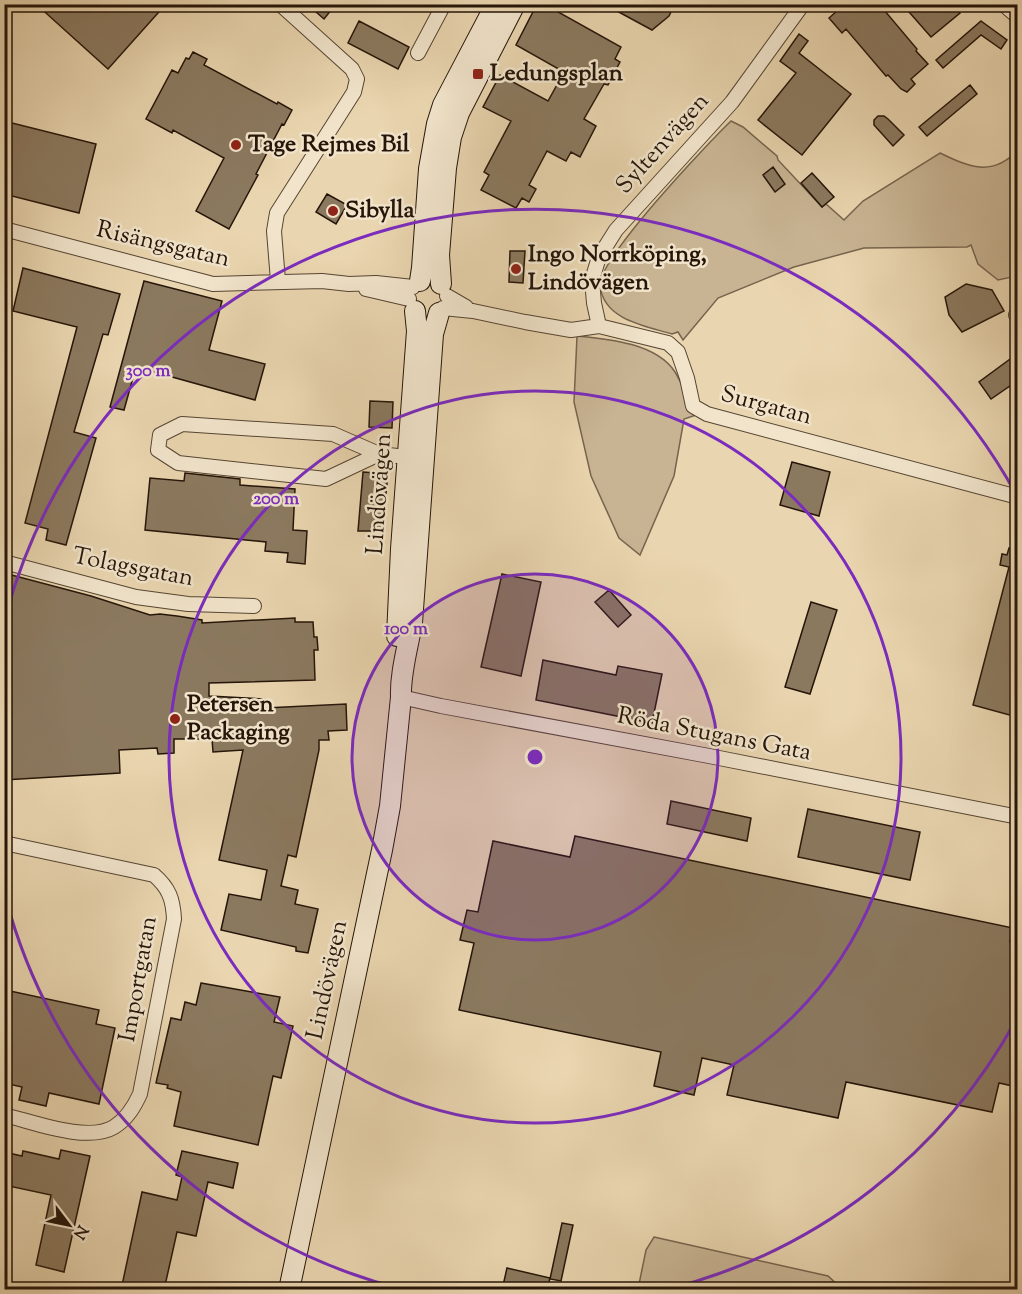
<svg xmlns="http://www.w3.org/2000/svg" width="1022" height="1294" viewBox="0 0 1022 1294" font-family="'Sorts Mill Goudy',serif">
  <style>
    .green { fill: #c8b493; stroke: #76644e; stroke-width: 1.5 }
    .building { fill: #8b795f; stroke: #251509; stroke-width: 1.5 }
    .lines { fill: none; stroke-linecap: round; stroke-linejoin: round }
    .minor-casing { stroke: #564532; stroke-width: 16 }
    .secondary-casing { stroke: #251509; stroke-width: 22 }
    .minor { stroke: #f1e4cb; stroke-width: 14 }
    .secondary { stroke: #f1e4cb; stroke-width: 20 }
    .ring { fill: none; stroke: #7b2cbf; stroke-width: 3 }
    .poi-dot { fill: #8f2418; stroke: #f1e4cb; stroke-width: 2 }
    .labels { text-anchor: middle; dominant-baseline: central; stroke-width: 5; stroke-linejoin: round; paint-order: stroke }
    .poi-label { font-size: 24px; font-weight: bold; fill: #251509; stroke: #f1e4cb; text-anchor: start }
    .street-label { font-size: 24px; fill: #251509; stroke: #f1e4cb }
    .centre { fill: #7b2cbf; stroke: #f1e4cb; stroke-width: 3 }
    .ring-label { font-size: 18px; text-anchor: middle; font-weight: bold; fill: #7b2cbf; stroke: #f1e4cb; stroke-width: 5; stroke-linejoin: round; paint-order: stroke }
  </style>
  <rect width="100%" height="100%" fill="#e9d5af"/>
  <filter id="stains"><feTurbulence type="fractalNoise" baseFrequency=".00333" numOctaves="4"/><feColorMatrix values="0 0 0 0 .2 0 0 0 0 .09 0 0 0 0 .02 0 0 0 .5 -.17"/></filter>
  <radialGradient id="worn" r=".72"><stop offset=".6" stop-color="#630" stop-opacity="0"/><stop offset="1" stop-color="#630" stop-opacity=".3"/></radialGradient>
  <!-- green -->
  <path class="green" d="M731,121L743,127L777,156L778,160L822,207L826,204L844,220L863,201L940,153C969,167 992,177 1017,151V276L998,280L978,264L971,245L967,247L864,248L794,267L718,298L683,340L678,332L672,334C645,326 604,320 600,286C597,260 708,143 731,121Z
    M577,336C608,339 656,343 675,372C683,385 689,401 696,415L684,419L674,476L640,555L619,538L591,476L574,402Z
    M654,1237L828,1276L842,1289H638L646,1250Z"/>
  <!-- building -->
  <path class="building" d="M36,4H166L108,69Z
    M307,4H336L324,19Z
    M537,4H544L621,47L615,59L620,62L608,85L604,84L584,119L596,126L580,157L571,152L566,161L547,151L529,185L536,189L529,202L522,198L516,208L481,190L489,175L484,172L511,121L483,107L500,75L548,101L564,72L516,45Z
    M604,4H675L669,16L652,30Z
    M845,4H879L917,49L916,51L928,64L911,79L915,84L907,92L901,89L888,75L886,76L846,29L842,33L829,18Z
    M902,4H954L960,13L931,37Z
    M359,21L409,47L398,69L348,43Z
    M981,21L1007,40L1001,49L981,35L943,68L936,60Z
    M799,34L808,41L799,53L851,94L802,155L758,120L796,73L780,61Z
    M193,52L207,59L204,65L277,104L278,102L292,110L284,125L282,124L256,174L258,175L229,229L196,211L224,158L173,130L172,133L146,119L172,70L178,73L186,58L189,59Z
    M970,85L977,94L927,136L919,127Z
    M878,116H884L888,119L904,135L893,146L874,125V120Z
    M4,121L96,144L79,213L4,194Z
    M773,167L785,184L775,192L763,175Z
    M812,173L834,197L822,207L801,183Z
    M327,194L347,205L336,224L316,212Z
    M510,251H525L523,283L509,282Z
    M23,268L120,294L108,335L103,334L74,432L96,438L66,545L46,540L48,529L25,523L77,327L13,311Z
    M144,281L222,301L209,350L265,364L255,400L136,367L124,410L110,407Z
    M966,284L992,290L1004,311L962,332L949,315L945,297Z
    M1017,354V381L991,399L979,382Z
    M370,401L393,402L392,428L369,427Z
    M792,462L830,472L819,516L780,505Z
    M363,472L388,474L382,531H358Z
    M185,473L240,479V485L295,489L293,530L307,531L305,564L287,562L288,553L265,551L266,542L145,530L150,478L184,481Z
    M1009,548L1017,549V717L973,705L1009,567L1000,565L1002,554L1007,555Z
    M4,573L91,596L150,615L160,614L177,616L202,620V623L295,618V622H313L314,637H317L318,650H314L315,680L209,683V696L265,699V708L346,704L347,730L328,731L329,740H319V750L296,857L288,855L281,886L298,890L295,904L318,909L308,953L296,951V947L221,930L229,894L261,900L267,870L219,860L243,750L213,752L212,739H174V753L158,754L157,748L119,750L120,773L4,780Z
    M502,574L541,582L521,676L481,667Z
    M609,590L631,615L618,627L595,602Z
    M811,602L837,610L810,694L785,687Z
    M543,660L616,675L618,666L662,674L652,723L536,700Z
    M671,801L751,818L747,841L667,824Z
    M808,809L920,832L910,880L798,857Z
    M575,836L1013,928L1010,942L1017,944V1087L999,1083L992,1112L846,1082L838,1118L727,1095L734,1065L702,1058L694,1095L654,1086L661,1052L459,1010L474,943L460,940L467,910L478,912L493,841L570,857Z
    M201,983L280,997L274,1022L293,1026L281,1078L273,1076L258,1145L174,1126L181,1092L167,1088L168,1085L156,1083L171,1018L181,1020L185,1002L196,1005Z
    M10,991L99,1010L96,1024L115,1028L99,1104L49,1093L46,1106L19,1100L22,1087L4,1083V1017Z
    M61,1150L90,1156L64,1272L36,1265L51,1195L4,1185V1152L22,1156L23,1151L59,1159Z
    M182,1151L238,1163L233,1188L208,1182L196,1236L177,1232L164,1290H121L142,1192L177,1200L182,1177L176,1175Z
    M562,1223L573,1225L561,1281L550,1279Z
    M507,1268L550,1278L547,1290H502Z"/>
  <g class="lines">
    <defs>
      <path id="minor" d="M1003,4L1018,17
        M418,53L444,4
        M4,229L213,284L322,281L349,284L376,283L413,287
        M278,281L274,231L277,213L354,92L357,79L352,69L280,4
        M366,289L409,299
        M447,296L466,307
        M443,308L473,311L525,322L571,330L599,326L668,343L678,352L687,378L693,406L707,414L1018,497
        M1016,315L1018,314
        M599,326L594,303L592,280L599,257L616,230L732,102L803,4
        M379,454L333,434L182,424L160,435L158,450L178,463L326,479L379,454L416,458
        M4,562L136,597L188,604L254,606
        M401,697L441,706L709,756L1018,817
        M4,843L154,875C169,888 173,899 174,919L140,1094C134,1107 127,1119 114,1127C87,1143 34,1122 4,1115"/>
      <path id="secondary" d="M420,281L422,268L429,169L437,124L443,105L496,4
        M441,284L439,255L446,168L451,137L459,113L515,4
        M397,636L401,549L417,331L415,311
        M289,1290L382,850L390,806L401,697C400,673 408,647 412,623L433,334L439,313"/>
    </defs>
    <!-- minor casing -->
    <use href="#minor" class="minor-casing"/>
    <!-- secondary casing -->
    <use href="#secondary" class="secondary-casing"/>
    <!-- minor -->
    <use href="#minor" class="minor"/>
    <!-- secondary -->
    <use href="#secondary" class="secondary"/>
  </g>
  <!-- distance rings -->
  <circle cx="535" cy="757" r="183" fill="#7b2cbf" fill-opacity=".12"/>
  <g class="ring">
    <circle cx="535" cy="757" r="183"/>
    <circle cx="535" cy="757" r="366"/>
    <path d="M1017 1018A548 548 0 0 1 668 1289M402 1289A548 548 0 0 1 6 899M6 615A548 548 0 0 1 1017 496"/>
  </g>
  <!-- markers -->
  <g class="poi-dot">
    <rect x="472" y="68" width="12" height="12" rx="3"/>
    <circle cx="236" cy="145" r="6"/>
    <circle cx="333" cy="211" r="6"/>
    <circle cx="516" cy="269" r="6"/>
    <circle cx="175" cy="719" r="6"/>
  </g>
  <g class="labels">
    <!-- poi labels -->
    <g class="poi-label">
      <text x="490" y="74">Ledungsplan</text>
      <text x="248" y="145">Tage Rejmes Bil</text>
      <text x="345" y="211">Sibylla</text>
      <text x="528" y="255">Ingo Norrköping,<tspan x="528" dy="28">Lindövägen</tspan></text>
      <text x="187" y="705">Petersen<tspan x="187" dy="28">Packaging</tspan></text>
    </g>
    <!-- street labels -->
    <g class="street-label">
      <text transform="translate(663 144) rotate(-48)">Syltenvägen</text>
      <text transform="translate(163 245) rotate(13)">Risängsgatan</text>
      <text transform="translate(766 406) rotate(15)">Surgatan</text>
      <text transform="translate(380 494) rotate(-86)">Lindövägen</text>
      <text transform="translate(133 568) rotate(11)">Tolagsgatan</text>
      <text transform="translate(714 735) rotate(11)">Röda Stugans Gata</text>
      <text transform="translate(139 979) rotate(-80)">Importgatan</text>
      <text transform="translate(328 980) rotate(-78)">Lindövägen</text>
    </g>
  </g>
  <circle cx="535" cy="757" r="9" class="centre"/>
  <g class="ring-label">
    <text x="148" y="376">300 m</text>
    <text x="276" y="504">200 m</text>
    <text x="406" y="634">100 m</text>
  </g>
  <!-- margin -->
  <rect width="1022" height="1294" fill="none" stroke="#e9d5af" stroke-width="24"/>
  <rect x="6" y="6" width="1010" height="1282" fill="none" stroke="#251509" stroke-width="3"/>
  <rect x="12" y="12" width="998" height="1270" fill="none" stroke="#251509" stroke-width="1.5"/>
  <!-- north arrow -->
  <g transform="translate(69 1225) rotate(122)" stroke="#f1e4cb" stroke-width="4.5" paint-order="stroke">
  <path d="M0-4.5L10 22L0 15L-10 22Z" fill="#251509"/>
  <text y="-9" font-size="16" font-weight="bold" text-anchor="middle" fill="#251509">N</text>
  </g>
  <rect width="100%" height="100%" filter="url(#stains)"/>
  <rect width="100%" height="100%" fill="url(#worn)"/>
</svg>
